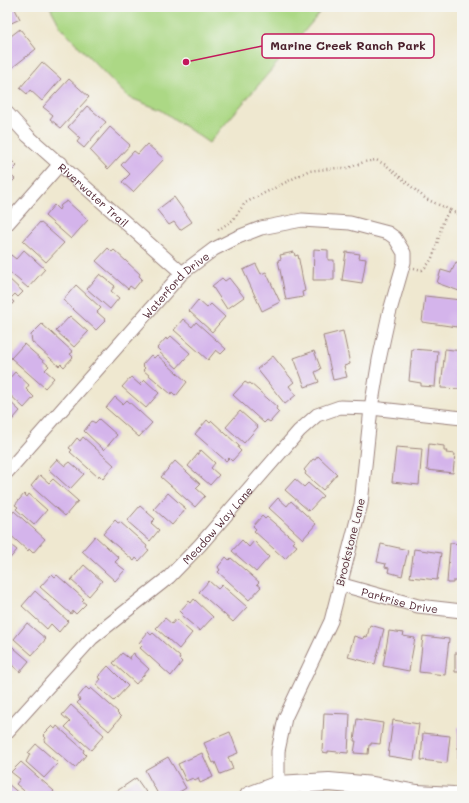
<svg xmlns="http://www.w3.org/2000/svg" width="469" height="803" viewBox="0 0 469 803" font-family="Mali,sans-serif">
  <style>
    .green { fill: #acd885; stroke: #7b7c58 }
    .building { fill: #d4b4eb }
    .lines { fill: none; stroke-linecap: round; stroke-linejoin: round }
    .street-casing { stroke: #9c847e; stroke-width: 15 }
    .secondary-casing { stroke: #9c847e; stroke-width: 20 }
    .path { stroke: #9c847e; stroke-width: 2.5; stroke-dasharray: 1 3; stroke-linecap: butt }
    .street { stroke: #fff; stroke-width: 13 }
    .secondary { stroke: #fff; stroke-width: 18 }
    .labels { text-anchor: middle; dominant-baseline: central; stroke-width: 3; stroke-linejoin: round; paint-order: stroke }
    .street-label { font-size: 11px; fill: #4a1f2b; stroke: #f6f6f2 }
    .leader { fill: none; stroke: #c2185b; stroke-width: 1.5 }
    .callout-dot { fill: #c2185b; stroke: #f6f6f2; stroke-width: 1.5 }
    .callout { fill: #f6f6f2; stroke: #c2185b; stroke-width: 1.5 }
    .callout-label { font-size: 12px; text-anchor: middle; font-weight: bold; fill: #4a1f2b }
  </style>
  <rect width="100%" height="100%" fill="#f6f6f2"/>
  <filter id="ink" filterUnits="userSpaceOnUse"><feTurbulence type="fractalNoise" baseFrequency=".025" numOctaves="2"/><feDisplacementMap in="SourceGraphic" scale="8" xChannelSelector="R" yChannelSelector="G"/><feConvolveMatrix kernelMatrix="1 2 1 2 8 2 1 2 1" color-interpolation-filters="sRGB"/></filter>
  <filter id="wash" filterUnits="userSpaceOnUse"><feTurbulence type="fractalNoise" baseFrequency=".012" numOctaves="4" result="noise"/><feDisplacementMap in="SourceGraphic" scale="16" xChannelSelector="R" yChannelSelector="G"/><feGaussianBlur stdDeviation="0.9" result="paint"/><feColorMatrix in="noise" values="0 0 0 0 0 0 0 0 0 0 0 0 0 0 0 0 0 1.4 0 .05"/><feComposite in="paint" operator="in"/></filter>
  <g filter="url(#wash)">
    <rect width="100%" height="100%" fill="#efe8d0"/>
    <!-- green -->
    <path class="green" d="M50,7H325L209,143L161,110L128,97L61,28Z"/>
    <g id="blocks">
      <!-- building -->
      <path class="building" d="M7,7H14L20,19L7,25Z
        M20,29L36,49L8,71L7,39Z
        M42,62L61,79L42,101L30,90L27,94L20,88Z
        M69,79L89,97L61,128L50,119L53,115L43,107Z
        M87,106L106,122L84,148L77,142L80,138L68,127Z
        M110,127L130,145L108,169L90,150Z
        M147,144L164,159L133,192L122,182L130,174L121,165L134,151L138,154Z
        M7,156L17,166L9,174L15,179L7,187Z
        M174,197L192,222L180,230L174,222L169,225L157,210Z
        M67,201L88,220L71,239L45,216L54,205L59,210L61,205Z
        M40,222L64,243L46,262L23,241Z
        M108,248L112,252L114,250L140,274L139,276L142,279L134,289L130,286L128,289L96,261Z
        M314,249L328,250V260H334V280H313Z
        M24,250L45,269L28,288L7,270V259L11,255L16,259Z
        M294,252L295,256L298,255L305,291L302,292L303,297L286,300L278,260L281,259L280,255Z
        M346,252L360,254L359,258L366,259L362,283L342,280Z
        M456,262L462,264V292L437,283L441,270L451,273Z
        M256,264L261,274L266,272L280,302L262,311L243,270Z
        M100,274L115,286L111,291L119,298L110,309L87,289Z
        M7,277L23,292L18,297L15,294L10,299L14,302L7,310Z
        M222,278L225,281L229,278L244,297L227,309L212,286Z
        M76,285L101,308L97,312L106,320L96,330L63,300Z
        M425,296L461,300L457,327L422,322Z
        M198,300L207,308L211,304L225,317L212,332L189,311Z
        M70,316L88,332L74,347L56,331Z
        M183,319L192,327L196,322L226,349L221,354L216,350L208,360L174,330Z
        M42,324L73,352L70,354L73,357L64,367L61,364L59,366L32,342L31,335Z
        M343,331L350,364L344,366L347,377L333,380L323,336Z
        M171,336L190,353L177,368L159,352L160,351L157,348L166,338L167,340Z
        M24,344L49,366L45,370L54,378L45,388L11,358Z
        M412,349L438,351L435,387L421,386V383L409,381Z
        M445,349L462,351V389L441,388Z
        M314,351L321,369L315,372L319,382L305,387L294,358Z
        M151,355L154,358L157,355L187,382L176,396L172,392L171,394L143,370L145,368L142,365Z
        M273,356L294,382L289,386L296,395L285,404L257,369Z
        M15,372L29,385L26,389L34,397L24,408L7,392V381Z
        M131,377L140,385L145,380L159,393L146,408L122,387Z
        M245,382L248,384L250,383L277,407L276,409L279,412L270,422L267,420L264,423L233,395Z
        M115,397L123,404L127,400L152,423L139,437L106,408Z
        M7,399L20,411L7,426Z
        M240,411L258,427L244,443L226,427Z
        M99,419L117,435L104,450L84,431L92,421L95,423Z
        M207,420L210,423L212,421L239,446L238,448L241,451L232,461L229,458L226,461L195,434Z
        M83,437L114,465L103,479L99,475L98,477L70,452L72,450L69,448L77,438L80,441Z
        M429,444L444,446V451H447L446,453L455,454L453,473L427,470Z
        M396,447L422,449L419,485L392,482Z
        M201,450L215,463L211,468L219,475L210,485L188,466Z
        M318,456L337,474L323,490L305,474L306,472L304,470L313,459L315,460Z
        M57,459L65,466L70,462L84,474L70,489L48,469Z
        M175,461L200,484L196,488L205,496L195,507L161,477Z
        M40,475L49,483L53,479L78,501L65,516L31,486Z
        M295,479L304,487L308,483L323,496L309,511L285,490Z
        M168,493L186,509L172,525L154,509Z
        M24,494L27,497L29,494L47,510L34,525L16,509L18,507L15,505Z
        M278,498L287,506L291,501L316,524L303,539L269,508Z
        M140,506L155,519L151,523L159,530L150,541L127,521Z
        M14,511L45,539L33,553L29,549L28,551L7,532V514L9,513L11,515Z
        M262,516L265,519L267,517L295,541L293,543L297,546L285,559L254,531L256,529L253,526Z
        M115,520L118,523L120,522L147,546L146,548L149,550L139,561L136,558L134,561L103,534Z
        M95,536L119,558L115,562L125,570L115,581L82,551Z
        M242,540L249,547L254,541L269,557L256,572L232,551Z
        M7,542L17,550L7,562Z
        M450,543L462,544V581H453V583H447Z
        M381,544L408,550L402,576L388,572L389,568L385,567L386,564L377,562Z
        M414,549L441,553L437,580L410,577Z
        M226,557L229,560L231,558L259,582L257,584L261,587L249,600L218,572L220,570L218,567Z
        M84,565L102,581L89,596L71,580Z
        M52,574L55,577L57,575L84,599L82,601L86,604L76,614L73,611L71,614L40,587Z
        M209,581L218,589L222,585L247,607L233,622L199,592Z
        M35,591L68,621L59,632L51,624L47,629L22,606Z
        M194,599L213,617L200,631L182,616L183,614L180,611L189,601L191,603Z
        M165,618L172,624L176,619L192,633L179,649L156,628Z
        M27,623L46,639L32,655L14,639Z
        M370,625L384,629L375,664L348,657L354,636L363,639L364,636L367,637Z
        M389,631L404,633L403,636L415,638L409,671L383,666Z
        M148,632L151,635L153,633L180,657L179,659L182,662L171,676L140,648L142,646L139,643Z
        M423,636L449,639L445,675L419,672Z
        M7,642L29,661L20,672L12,665L7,670Z
        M122,653L131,660L129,657L134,653L135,656L149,669L136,684L113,663Z
        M455,653H462V672H455Z
        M108,666L128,686L114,701L96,685L101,679L98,677Z
        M86,687L89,690L91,688L118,712L117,713L121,717L109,731L77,703L80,700L78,697Z
        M71,705L104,735L91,750L65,727L70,722L62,715Z
        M324,713L350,714L348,753L328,751V753L322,752Z
        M357,719L383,723L380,744L371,743V745H369L368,754L354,753L356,741H354Z
        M393,720L419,724L414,760L388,756Z
        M52,726L55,729L57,726L84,750L83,752L86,755L75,768L44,741L46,738L43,735Z
        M458,727H462V764H458Z
        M230,732L238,753L228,757L233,769L220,774L215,762L213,763L204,743Z
        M423,733L450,736L447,763L421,760Z
        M36,744L58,763L44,778L26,762L30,754L28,753Z
        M202,753L213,777L200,783L198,778L195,780L193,778L186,781L178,764Z
        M168,757L186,788L173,796H159L145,770Z
        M21,762L54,791L50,796H30L16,784L20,779L11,772Z
        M136,778L148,795L150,794L152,796H117L114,793Z
        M7,783L22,796H7Z"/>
    </g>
  </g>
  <g filter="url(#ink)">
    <use href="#blocks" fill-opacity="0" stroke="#9c847e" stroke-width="1"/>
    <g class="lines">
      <defs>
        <g id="street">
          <path id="s1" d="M7,113L28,136L182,273"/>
          <path d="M7,224L61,163"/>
          <path id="s2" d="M7,472L182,273L214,249L238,237L261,228L302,220L350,223L388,233L395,238L404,253V262L389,314L379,360L371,408L361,504L331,621L285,718L278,751V785"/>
          <path id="s3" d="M339,584L418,606L462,611"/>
          <path id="s4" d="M7,732L92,638L169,577L200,545L299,431L317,415L340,407L371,408L462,418"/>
        </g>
        <path id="secondary" d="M249,796L278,785L329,782L373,786L417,794L453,796"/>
      </defs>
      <!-- street casing -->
      <use href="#street" class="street-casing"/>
      <!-- secondary casing -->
      <use href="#secondary" class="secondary-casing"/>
      <!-- path -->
      <path class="path" d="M218,230L233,220L245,203L308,171L337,168H348L364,162L376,160L386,165L426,199L450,210
        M414,268L422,270C441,256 435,229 450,210L462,216"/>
      <!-- street -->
      <use href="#street" class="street"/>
      <!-- secondary -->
      <use href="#secondary" class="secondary"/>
    </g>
  </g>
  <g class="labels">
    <!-- street labels -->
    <g class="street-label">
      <text stroke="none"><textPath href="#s1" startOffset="119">Riverwater Trail</textPath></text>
      <text stroke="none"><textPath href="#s2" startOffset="252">Waterford Drive</textPath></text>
      <text stroke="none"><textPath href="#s4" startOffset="296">Meadow Way Lane</textPath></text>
      <text transform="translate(350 542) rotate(-76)">Brookstone Lane</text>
      <text stroke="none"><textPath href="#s3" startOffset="63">Parkrise Drive</textPath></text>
    </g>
  </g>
  <!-- callouts -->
  <path class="leader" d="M186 62L262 46"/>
  <circle class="callout-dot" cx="186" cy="62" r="4"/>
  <rect class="callout" x="262" y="34" width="172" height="24" rx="4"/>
  <g class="callout-label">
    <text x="348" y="50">Marine Creek Ranch Park</text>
  </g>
  <!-- margin -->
  <rect width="469" height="803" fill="none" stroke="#f6f6f2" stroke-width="24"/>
</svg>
